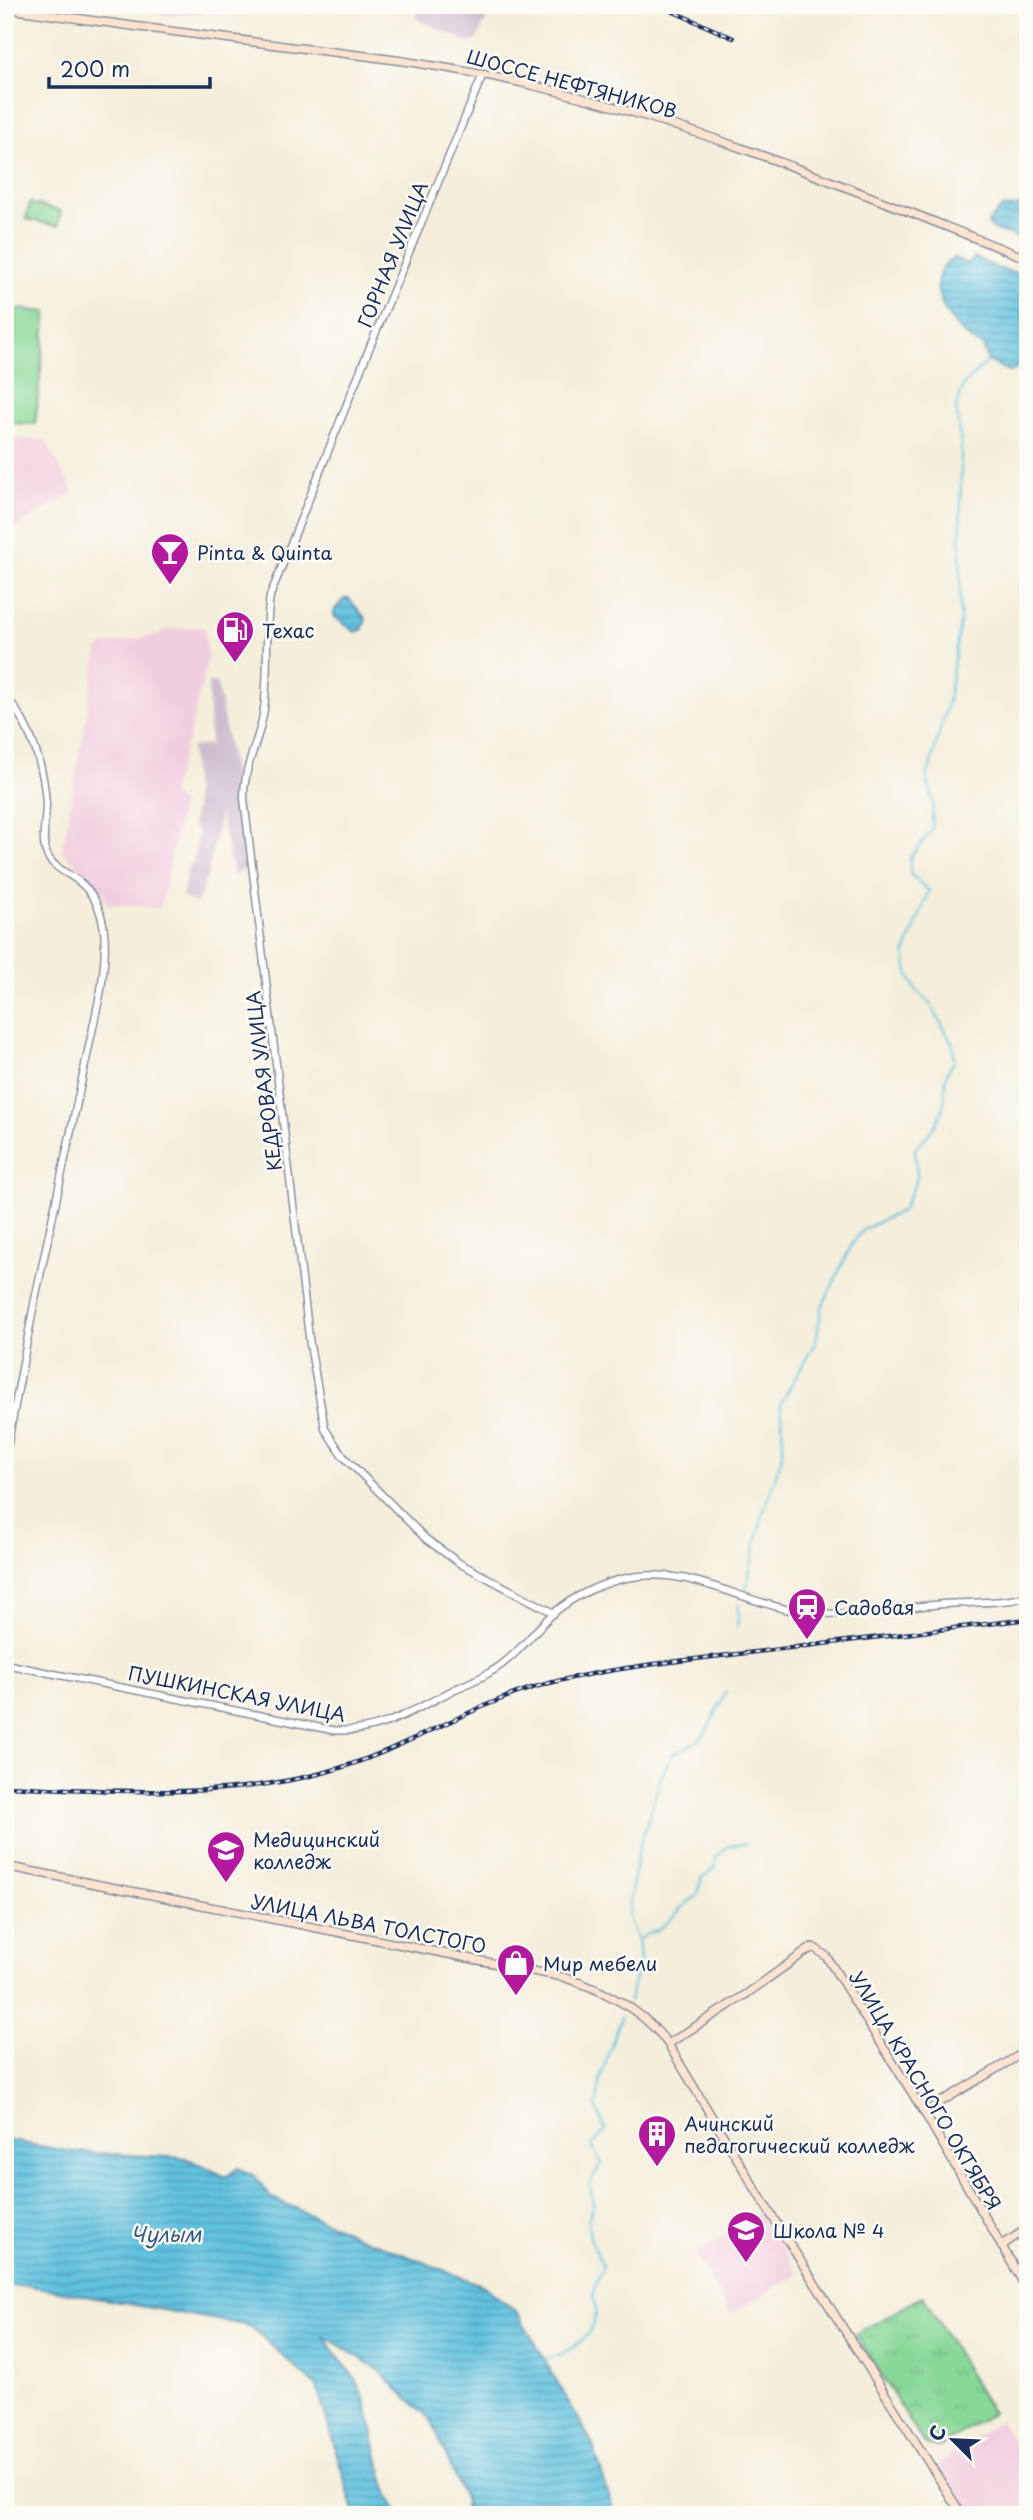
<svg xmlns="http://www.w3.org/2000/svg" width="1033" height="2520" viewBox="0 0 1033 2520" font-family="'Playpen Sans',sans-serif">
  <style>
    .built { fill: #f2cfe0 }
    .industrial { fill: #cfbdcf }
    .grass { fill: url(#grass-tufts); stroke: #52847b; stroke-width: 2 }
    .pitch { fill: #88d898; stroke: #52847b; stroke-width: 2 }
    .water { fill: url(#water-rules); stroke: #3e789e; stroke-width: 2 }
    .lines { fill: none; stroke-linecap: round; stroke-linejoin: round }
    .stream { stroke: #61c2df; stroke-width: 2 }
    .river { stroke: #61c2df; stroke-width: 10 }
    .tertiary-casing { stroke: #888e9c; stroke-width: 9 }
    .secondary-casing { stroke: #888e9c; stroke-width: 10 }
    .tertiary { stroke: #fff; stroke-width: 6 }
    .secondary { stroke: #fde4d1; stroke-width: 7 }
    .rail-casing { stroke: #1b2f5e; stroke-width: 4.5 }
    .rail { stroke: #fdfcf7; stroke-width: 2; stroke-dasharray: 5; stroke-linecap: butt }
    .labels { text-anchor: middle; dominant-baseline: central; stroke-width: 5; stroke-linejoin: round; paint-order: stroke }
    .street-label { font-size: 19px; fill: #1b2f5e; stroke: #fdfcf7 }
    .poi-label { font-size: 19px; fill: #1b2f5e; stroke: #fdfcf7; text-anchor: start }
    .water-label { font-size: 21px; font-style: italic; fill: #305b85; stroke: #fdfcf7 }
  </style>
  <defs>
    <pattern id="grass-tufts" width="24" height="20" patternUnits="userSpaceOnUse" patternTransform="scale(1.75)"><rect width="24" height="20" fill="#88d898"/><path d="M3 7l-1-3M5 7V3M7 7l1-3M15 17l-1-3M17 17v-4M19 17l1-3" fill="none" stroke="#75ba85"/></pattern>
    <pattern id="water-rules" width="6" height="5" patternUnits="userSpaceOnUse" patternTransform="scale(1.75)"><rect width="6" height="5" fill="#61c2df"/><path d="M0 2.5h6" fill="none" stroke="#4f9eb8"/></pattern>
  </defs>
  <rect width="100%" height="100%" fill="#fdfcf7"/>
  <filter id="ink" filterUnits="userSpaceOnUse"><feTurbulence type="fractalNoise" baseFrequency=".0143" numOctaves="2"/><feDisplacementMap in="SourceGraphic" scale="14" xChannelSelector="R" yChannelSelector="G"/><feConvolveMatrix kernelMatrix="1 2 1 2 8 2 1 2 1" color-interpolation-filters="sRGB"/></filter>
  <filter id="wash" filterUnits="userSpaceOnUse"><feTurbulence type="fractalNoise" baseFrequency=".00686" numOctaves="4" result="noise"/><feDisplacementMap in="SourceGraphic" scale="28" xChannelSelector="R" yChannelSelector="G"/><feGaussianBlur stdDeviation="1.57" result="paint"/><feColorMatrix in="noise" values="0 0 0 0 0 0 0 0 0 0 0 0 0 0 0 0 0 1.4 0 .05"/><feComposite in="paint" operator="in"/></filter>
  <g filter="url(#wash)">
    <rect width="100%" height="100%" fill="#f4eeda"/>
    <!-- built -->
    <path class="built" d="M5,439L45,440L74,492L5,534Z
      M204,627L208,657L191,729L171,793L182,805L160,908L106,904L103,891L62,851L98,650L103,645L162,634L163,629Z
      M760,2212L798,2274L731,2314L695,2254Z
      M1000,2421L1028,2466V2515H968L937,2464Z"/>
    <!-- industrial -->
    <path class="industrial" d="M103,5H216L217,12L164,14Z
      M419,5H492L477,40L470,43L415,18L421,7Z
      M208,682L217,683L250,866L233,875L220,813L207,877L197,903L182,897L189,864H193L198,833L192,824L195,809L191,747L210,745Z"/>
    <!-- grass -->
    <path class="grass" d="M923,2296L992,2413L939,2447L928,2445L922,2441L856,2334Z"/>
    <!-- pitch -->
    <path class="pitch" d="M30,203L61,211L58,226L26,219Z
      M5,308L47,312L35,424L5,423Z"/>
    <!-- water -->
    <path class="water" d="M1028,196V241L992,229L988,223L1001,208L1018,207Z
      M955,258L967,264L975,258L997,268L1028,276V341L1025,343L1021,364L1011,372L988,361L983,346C954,335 914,278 955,258Z
      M348,598L366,619L362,630L355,632L334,616V611L343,600Z
      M5,2140L74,2152L186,2158L226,2177L238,2168L255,2176L270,2197L359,2237L484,2286L518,2313L592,2443L615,2515H466L465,2501L432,2421L375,2367L324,2336C332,2353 350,2368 358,2385C378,2425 374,2481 401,2515H355L317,2387L250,2326L26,2285L5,2287Z"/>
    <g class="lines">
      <!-- stream -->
      <path class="stream" d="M746,1588L762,1516L781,1460L783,1444L781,1403L816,1341L822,1307L853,1242L864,1229L903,1210L917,1179L915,1149C927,1136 939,1124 943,1106C948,1088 940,1078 954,1062L953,1045L931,1005L916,990L908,973L905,953L929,891L910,874V858L932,830L933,802L927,777L948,701L960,622L961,443L956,409L963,385L988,361
        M737,1627L739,1604
        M639,1940C644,1933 650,1934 658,1930C671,1923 680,1905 697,1896L702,1878L716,1867V1857L729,1846L747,1843
        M629,2001L640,1958L638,1941L629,1917L631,1893L638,1852L662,1775L672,1754L688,1747L705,1734L726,1692
        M544,2360C567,2354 596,2338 596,2309C596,2303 593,2298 593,2293C595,2284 600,2274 603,2266L590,2238L588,2221L593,2204L590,2182L602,2164L592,2146L606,2130L596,2107L601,2076L621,2017"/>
      <!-- river -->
      <path class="river" d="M743,2515L752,2510L760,2515"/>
    </g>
  </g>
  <g filter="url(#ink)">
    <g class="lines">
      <defs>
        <path id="tertiary" d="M483,74L369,349L270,596C264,635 270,676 263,715C258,744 243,768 244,799L310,1345L325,1429L343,1456L426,1539L459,1563L554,1613
          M5,695C30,724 44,765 46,804C46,819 41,838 46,852C50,866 66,872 77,880C112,906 106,952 101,990L34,1304L5,1459
          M5,1664L332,1730C377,1735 416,1709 455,1689C473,1681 491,1674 506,1661C524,1647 537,1627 555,1612C574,1596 602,1583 626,1578C682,1565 737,1599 790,1610C841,1620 893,1608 943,1604C968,1602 1005,1604 1028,1596"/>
        <path id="secondary" d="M5,8C103,23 202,35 300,48C378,57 455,67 531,85C702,125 865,195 1028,259
          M5,1866L563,1977C603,1990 643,2009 668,2044L765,2205L962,2515
          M668,2044L745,1995L805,1952L813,1947L826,1956L924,2112L1028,2291
          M924,2112L1028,2050
          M1001,2246L1028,2228"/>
      </defs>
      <!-- tertiary casing -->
      <use href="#tertiary" class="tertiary-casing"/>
      <!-- secondary casing -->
      <use href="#secondary" class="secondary-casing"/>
      <!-- tertiary -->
      <use href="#tertiary" class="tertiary"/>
      <!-- secondary -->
      <use href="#secondary" class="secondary"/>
      <defs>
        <path id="rail" d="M658,5L733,38
          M5,1786C112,1791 221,1800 326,1772C408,1750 479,1698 562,1680C634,1664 708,1658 781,1649C863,1639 946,1629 1028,1619"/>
      </defs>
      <!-- rail casing -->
      <use href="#rail" class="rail-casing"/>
      <!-- rail -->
      <use href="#rail" class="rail"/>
    </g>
  </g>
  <!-- icons -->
  <defs>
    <symbol id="bar-pin" viewBox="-11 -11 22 30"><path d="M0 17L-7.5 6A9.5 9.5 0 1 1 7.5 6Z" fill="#b5179e" stroke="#fdfcf7"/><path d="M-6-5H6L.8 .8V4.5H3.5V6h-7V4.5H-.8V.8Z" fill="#fff"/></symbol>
    <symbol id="fuel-pin" viewBox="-11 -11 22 30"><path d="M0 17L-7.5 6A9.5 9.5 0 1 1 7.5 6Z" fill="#b5179e" stroke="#fdfcf7"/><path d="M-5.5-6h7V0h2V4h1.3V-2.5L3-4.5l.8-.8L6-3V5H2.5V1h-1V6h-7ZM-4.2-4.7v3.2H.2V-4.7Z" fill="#fff"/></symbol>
    <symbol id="station-pin" viewBox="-11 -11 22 30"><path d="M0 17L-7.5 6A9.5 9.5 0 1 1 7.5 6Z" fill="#b5179e" stroke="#fdfcf7"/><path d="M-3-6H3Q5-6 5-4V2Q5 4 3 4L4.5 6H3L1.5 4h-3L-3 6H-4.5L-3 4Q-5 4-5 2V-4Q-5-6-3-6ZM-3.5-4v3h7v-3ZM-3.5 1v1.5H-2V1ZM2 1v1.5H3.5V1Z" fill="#fff"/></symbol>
    <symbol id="university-pin" viewBox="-11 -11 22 30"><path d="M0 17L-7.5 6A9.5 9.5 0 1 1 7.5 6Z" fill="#b5179e" stroke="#fdfcf7"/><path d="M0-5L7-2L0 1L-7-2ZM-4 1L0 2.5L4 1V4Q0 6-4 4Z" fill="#fff"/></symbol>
    <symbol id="shop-pin" viewBox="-11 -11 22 30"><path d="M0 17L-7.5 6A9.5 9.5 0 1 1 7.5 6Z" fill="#b5179e" stroke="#fdfcf7"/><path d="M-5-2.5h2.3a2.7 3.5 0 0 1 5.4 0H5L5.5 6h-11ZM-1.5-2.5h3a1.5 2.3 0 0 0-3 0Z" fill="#fff"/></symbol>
    <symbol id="building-pin" viewBox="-11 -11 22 30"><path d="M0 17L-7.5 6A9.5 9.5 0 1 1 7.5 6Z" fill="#b5179e" stroke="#fdfcf7"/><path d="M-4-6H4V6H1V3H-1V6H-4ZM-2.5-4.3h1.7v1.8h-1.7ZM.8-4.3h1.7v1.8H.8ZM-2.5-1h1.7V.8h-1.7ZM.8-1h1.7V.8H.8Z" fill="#fff"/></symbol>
    <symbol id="school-pin" viewBox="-11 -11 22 30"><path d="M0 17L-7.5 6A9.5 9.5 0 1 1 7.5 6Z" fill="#b5179e" stroke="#fdfcf7"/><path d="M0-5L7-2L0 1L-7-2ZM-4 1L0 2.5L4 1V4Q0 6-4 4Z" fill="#fff"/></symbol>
  </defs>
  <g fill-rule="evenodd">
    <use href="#bar-pin" x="148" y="530" width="44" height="60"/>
    <use href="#fuel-pin" x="213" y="608" width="44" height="60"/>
    <use href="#station-pin" x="785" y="1585" width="44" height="60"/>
    <use href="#university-pin" x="204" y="1828" width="44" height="60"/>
    <use href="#shop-pin" x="494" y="1941" width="44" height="60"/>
    <use href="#building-pin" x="635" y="2112" width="44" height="60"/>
    <use href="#school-pin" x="724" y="2208" width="44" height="60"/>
  </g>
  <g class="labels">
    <!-- street labels -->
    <g class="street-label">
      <text transform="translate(572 83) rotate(15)">ШОССЕ НЕФТЯНИКОВ</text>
      <text transform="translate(392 254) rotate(-68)">ГОРНАЯ УЛИЦА</text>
      <text transform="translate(263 1081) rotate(-97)">КЕДРОВАЯ УЛИЦА</text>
      <text transform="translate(237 1693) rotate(11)">ПУШКИНСКАЯ УЛИЦА</text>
      <text transform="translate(369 1923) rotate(11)">УЛИЦА ЛЬВА ТОЛСТОГО</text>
      <text transform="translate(926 2090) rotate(59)">УЛИЦА КРАСНОГО ОКТЯБРЯ</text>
    </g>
    <!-- poi labels -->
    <g class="poi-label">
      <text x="197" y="552">Pinta &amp; Quinta</text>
      <text x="262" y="630">Техас</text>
      <text x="834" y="1607">Садовая</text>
      <text x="253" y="1839">Медицинский<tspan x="253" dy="22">колледж</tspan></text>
      <text x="543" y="1963">Мир мебели</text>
      <text x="684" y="2123">Ачинский<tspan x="684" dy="22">педагогический колледж</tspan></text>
      <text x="773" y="2230">Школа № 4</text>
    </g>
    <!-- water labels -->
    <g class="water-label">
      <text x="166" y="2233">Чулым</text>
    </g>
  </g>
  <!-- margin -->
  <rect width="1033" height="2520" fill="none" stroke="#fdfcf7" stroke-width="28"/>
  <!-- north arrow -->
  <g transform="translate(953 2440) rotate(294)" stroke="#fdfcf7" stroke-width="5" paint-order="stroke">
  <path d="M0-5L12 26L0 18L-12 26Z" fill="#1b2f5e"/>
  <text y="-10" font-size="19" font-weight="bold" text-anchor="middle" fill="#1b2f5e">С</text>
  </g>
  <!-- scale -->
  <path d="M49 77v10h161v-10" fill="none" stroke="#1b2f5e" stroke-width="3.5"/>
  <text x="60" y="77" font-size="21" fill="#1b2f5e" stroke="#fdfcf7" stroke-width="5" paint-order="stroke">200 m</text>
</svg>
